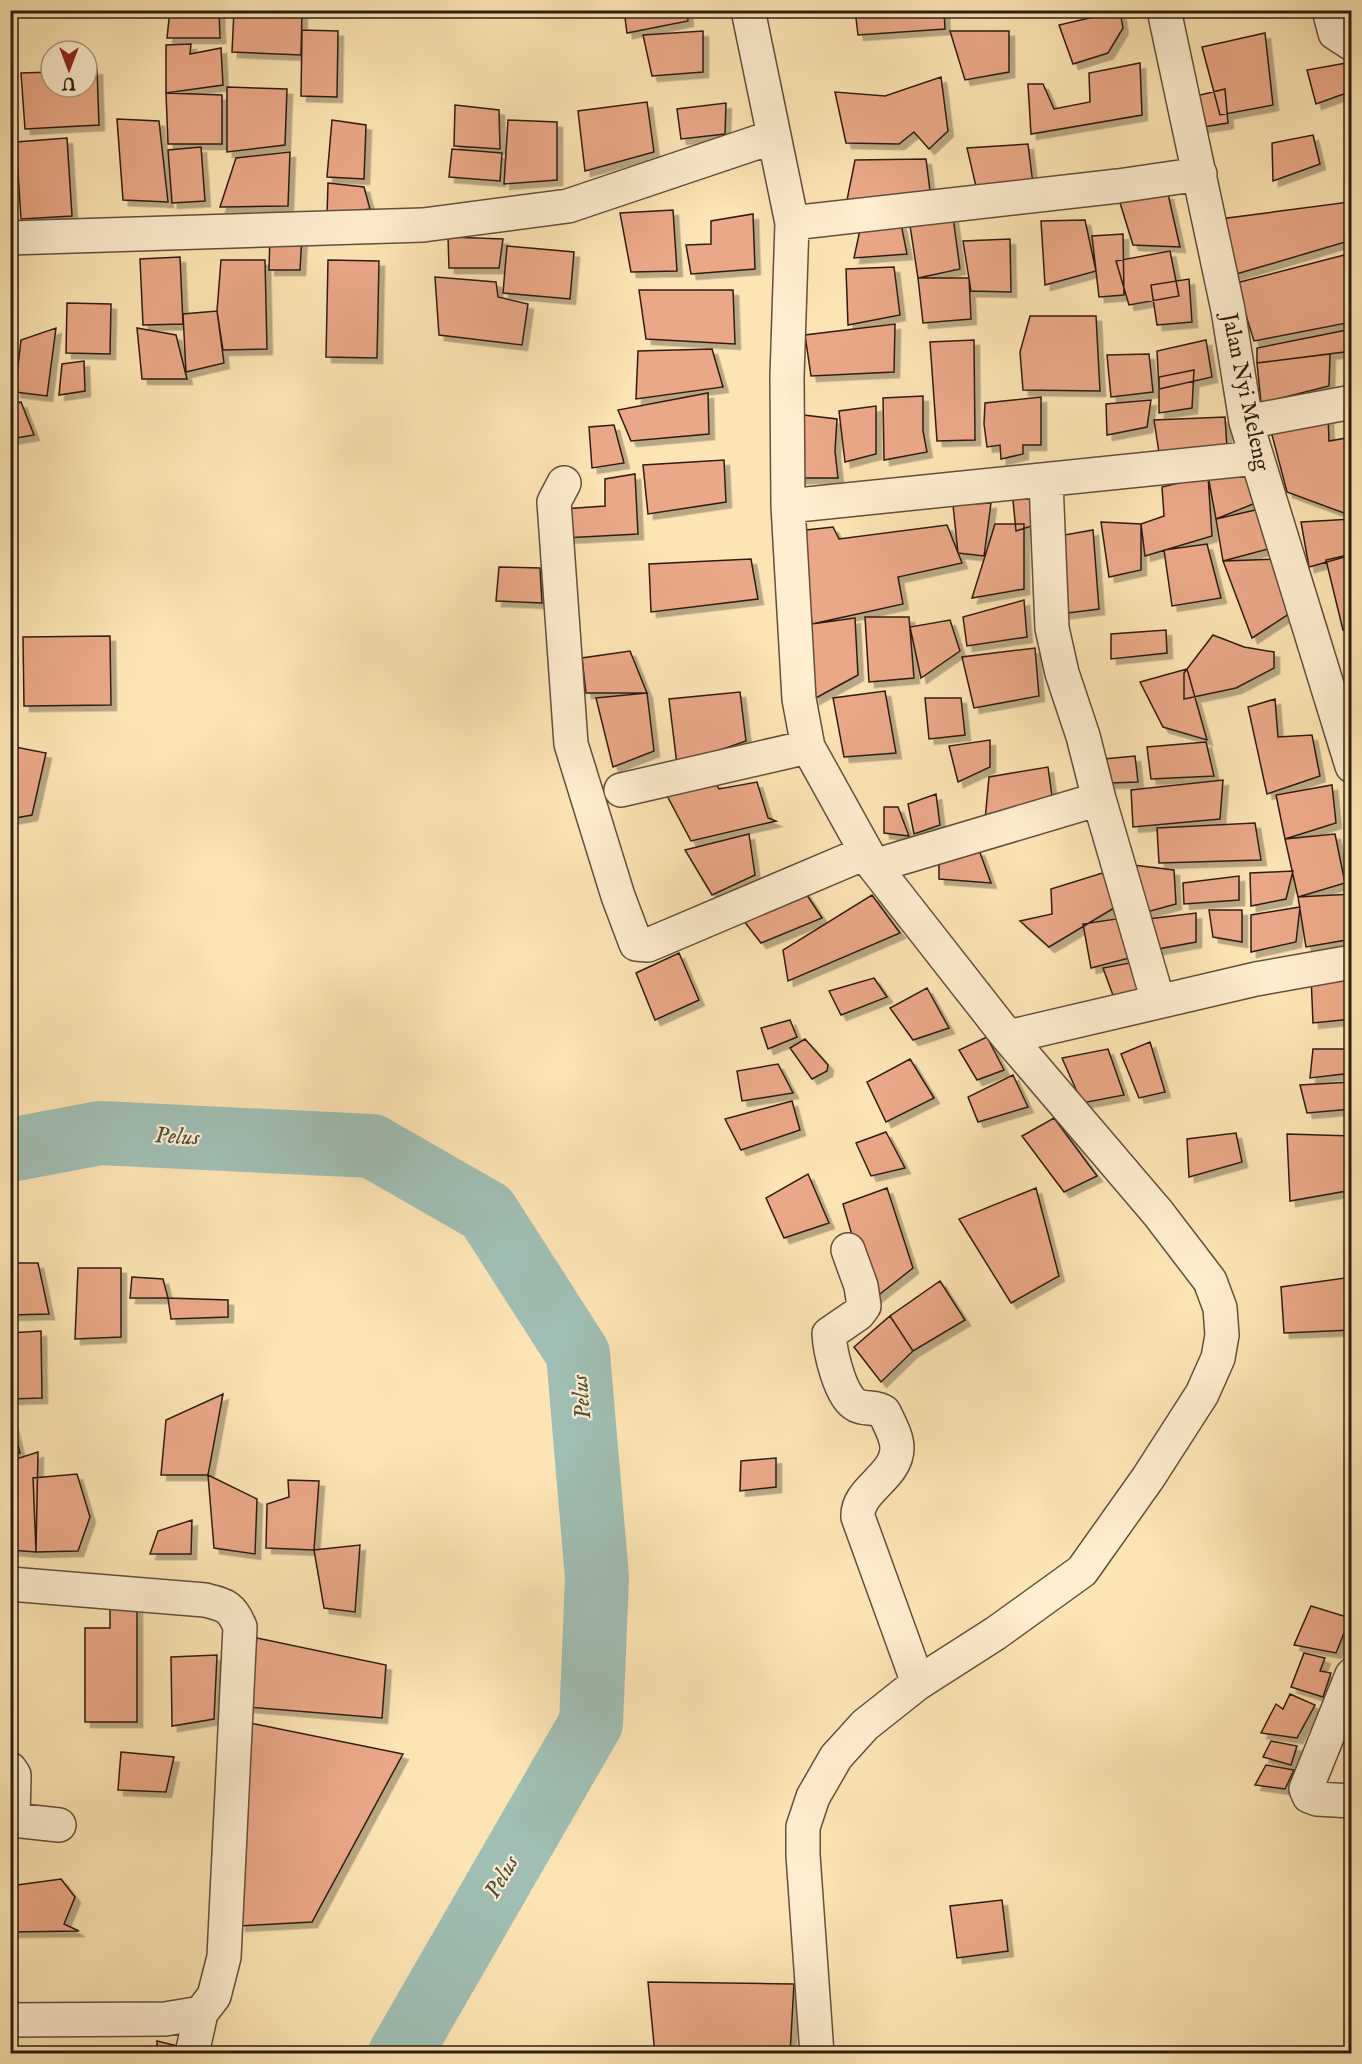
<svg xmlns="http://www.w3.org/2000/svg" width="1362" height="2064" viewBox="0 0 1362 2064" font-family="'IM FELL English',serif">
  <style>
    .lines { fill: none; stroke-linecap: round; stroke-linejoin: round }
    .river { stroke: #a0beb3; stroke-width: 64 }
    .building { fill: #eba888; stroke: #2e1e10; stroke-width: 1.5; filter: url(#shadow) }
    .street-casing { stroke: #625039; stroke-width: 36 }
    .street { stroke: #feedce; stroke-width: 33 }
    .labels { text-anchor: middle; dominant-baseline: central; stroke-width: 4.5; stroke-linejoin: round; paint-order: stroke }
    .street-label { font-size: 22px; fill: #2e1e10; stroke: #feedce }
    .water-label { font-size: 24px; font-style: italic; fill: #504e41; stroke: #feedce }
  </style>
  <defs>
    <filter id="shadow"><feDropShadow dx="5.5" dy="5.5" stdDeviation="0" flood-color="#0004"/></filter>
  </defs>
  <rect width="100%" height="100%" fill="#fde4b4"/>
  <filter id="stains"><feTurbulence type="fractalNoise" baseFrequency=".00333" numOctaves="4"/><feColorMatrix values="0 0 0 0 .2 0 0 0 0 .09 0 0 0 0 .02 0 0 0 .5 -.17"/></filter>
  <radialGradient id="worn" r=".72"><stop offset=".6" stop-color="#630" stop-opacity="0"/><stop offset="1" stop-color="#630" stop-opacity=".3"/></radialGradient>
  <g class="lines">
    <!-- river -->
    <path class="river" d="M10,1150L100,1133L372,1146L487,1212L578,1354L597,1578L591,1723L400,2054"/>
  </g>
  <!-- building -->
  <path class="building" d="M170,10H219L220,38H167Z
    M234,10H302L301,55L232,52Z
    M624,10H687L688,21L627,33Z
    M855,10H944L945,29L858,35Z
    M1120,11L1123,28L1108,53L1073,64L1059,25Z
    M302,30L338,31L337,97L301,96Z
    M703,31V72L652,76L643,35Z
    M950,31H1009V72L965,80Z
    M1265,33L1273,105L1220,115L1202,47Z
    M191,44L190,54L221,48L223,85L166,93V45Z
    M1352,62V91L1316,104L1307,70Z
    M1140,63L1142,115L1031,134L1028,84H1043L1054,109L1090,102L1089,73Z
    M97,69L99,125L25,129L21,73L51,72V87H87V70Z
    M941,77L948,131L929,149L914,132L899,144L846,143L835,92L885,96Z
    M227,87L287,89L285,145L227,152Z
    M1225,89L1228,123L1197,128L1192,97Z
    M166,93L222,95V144H168Z
    M647,102L654,152L585,171L578,111Z
    M726,103L725,134L681,139L677,109Z
    M455,105L499,110L500,149L454,146Z
    M117,119L159,121L168,202L123,200Z
    M332,120L366,125L364,179L327,177Z
    M508,120L557,122V180L504,184Z
    M1313,135L1320,164L1273,181L1272,143Z
    M67,138L72,216L21,219L16,142Z
    M1028,144L1034,192L978,195L967,148Z
    M201,147L205,201L172,203L168,150Z
    M452,149L502,153L500,181L449,177Z
    M290,152L288,206L220,207L236,158Z
    M926,159L930,191L846,205L855,160Z
    M328,183L364,187L370,209L327,215Z
    M1117,193L1168,194L1180,247L1133,245Z
    M1349,202L1352,240L1233,275L1220,219Z
    M673,210L677,271L631,272L620,213Z
    M753,214L755,269L691,274L686,245L711,244V221Z
    M953,217L960,269L918,278L909,219Z
    M1085,220L1096,271L1045,285L1041,221Z
    M901,224L907,254L854,258L861,225Z
    M270,234L302,235L300,270H269Z
    M1123,234L1124,295L1099,297L1092,236Z
    M448,237L503,239L499,268H449Z
    M1010,239L1011,292L971,291L963,241Z
    M507,246L574,252L570,299L503,293Z
    M1170,251L1179,296L1129,305L1116,261Z
    M1352,253V322L1254,341L1236,283Z
    M180,257L183,324L143,325L140,259Z
    M221,260H265L267,349L223,350L217,311Z
    M328,260L379,261L377,358L326,357Z
    M894,267L900,315L848,325L846,269Z
    M435,277L496,282L498,297L528,304L522,345L439,335Z
    M918,278H969L971,319L923,323Z
    M1189,279L1192,322L1157,325L1151,285Z
    M639,290H733L735,344L646,339Z
    M67,303L111,304L110,354L66,353Z
    M217,311L224,363L186,372L183,314Z
    M1030,316H1096L1100,391L1023,390L1020,352Z
    M895,324L894,372L811,376L805,335Z
    M56,328L47,396L15,392L21,340Z
    M137,328L176,335L187,379H142Z
    M1352,329V351L1257,363V348Z
    M974,340L975,440L937,441L930,342Z
    M1206,340L1212,377L1159,389L1157,351Z
    M712,349L723,387L636,399L638,351Z
    M1149,354L1153,392L1111,397L1107,355Z
    M1330,354L1329,386L1261,403L1257,363Z
    M84,361L85,391L59,395L62,364Z
    M1352,362V386L1347,387L1345,363Z
    M1194,370L1192,408L1159,413V377Z
    M708,393L709,434L631,441L618,410Z
    M923,396V431L927,452L884,460L883,398Z
    M1041,397V445H1023V454L1001,459L1000,445L987,447L984,424L985,403Z
    M1151,400L1147,427L1107,435L1106,404Z
    M21,402L34,435L10,439V405Z
    M876,406V454L845,462L839,411Z
    M795,414L837,419L835,451L838,478H797Z
    M1328,416L1329,441L1352,437V516L1287,492L1271,431Z
    M1225,417L1227,448L1160,459L1154,420Z
    M614,425L624,463L592,468L589,427Z
    M724,460L726,502L648,514L643,465Z
    M1251,469L1258,502L1216,519L1208,476Z
    M635,474L638,534L564,538L563,509L605,506V479Z
    M1208,476L1212,536L1145,556L1141,524L1164,516L1162,487Z
    M1012,490L1041,491L1044,522L1016,531Z
    M991,503L984,556L958,553L953,505Z
    M1264,508L1268,549L1223,561L1216,519Z
    M1352,519V555L1309,567L1301,522Z
    M1101,522L1141,524V570L1109,577Z
    M995,524H1024V589L972,598Z
    M947,525L962,563L898,577L903,604L812,624L797,531L833,527L839,539Z
    M1093,530L1099,609L1052,615L1047,538Z
    M1207,544L1221,598L1172,606L1164,550Z
    M1352,554V627L1343,630L1326,560Z
    M751,559L758,599L651,612L649,564Z
    M1277,559L1292,612L1252,638L1223,561Z
    M499,567L540,568L542,603L496,601Z
    M1024,600L1027,637L967,646L963,617Z
    M865,617H909L914,678L869,682Z
    M855,618L858,675L814,699L804,625Z
    M950,620L960,651L921,678L910,627Z
    M1166,630L1167,653L1111,659V634Z
    M1213,635L1244,647L1274,652V668L1236,688L1184,699V673Z
    M110,636L111,705L24,706L23,637Z
    M1035,648L1039,696L974,708L962,657Z
    M630,651L647,693H586L582,658Z
    M10,653H12V706H10Z
    M1187,669L1207,740L1163,727L1140,682Z
    M885,691L896,753L844,757L833,698Z
    M740,692L746,741L677,765L669,699Z
    M647,693L654,751L613,767L596,698Z
    M925,698H961L965,735L929,739Z
    M1275,699L1278,737L1312,735L1320,776L1267,794L1248,707Z
    M990,740V767L958,782L949,746Z
    M1206,742L1214,776L1151,779L1147,747Z
    M10,746L46,753L32,815L10,819Z
    M1135,756L1138,782L1110,783L1104,759Z
    M1048,767L1053,804L985,820L989,777Z
    M1223,780L1220,819L1133,827L1131,790Z
    M715,782L719,789L757,782L768,818L776,821L691,841L664,790Z
    M1332,785L1336,823L1285,839L1276,795Z
    M936,794L940,825L914,834L908,804Z
    M884,807H898L909,836L884,833Z
    M1255,823L1261,860L1159,863L1157,828Z
    M749,834L755,875L712,895L685,850Z
    M1335,834L1345,883L1298,897L1285,839Z
    M979,850L991,883L939,879V858Z
    M1133,865L1174,870L1176,904L1143,913Z
    M1109,871L1114,908L1049,947L1020,921L1052,914L1051,889Z
    M1293,871L1286,899L1251,906L1250,873Z
    M1239,876V900L1184,904L1183,883Z
    M803,889L822,918L761,943L736,911Z
    M1352,894V939L1306,947L1298,897Z
    M872,895L900,933L788,981L783,950Z
    M1300,907L1296,942L1251,952V915Z
    M1209,910H1242V942L1213,937Z
    M1196,913V942L1152,950L1148,919Z
    M1122,918L1133,957L1091,968L1083,924Z
    M679,953L699,1000L655,1020L636,973Z
    M1135,962L1144,994L1114,998L1103,968Z
    M1352,974V1019L1313,1023L1311,976Z
    M874,978L887,997L841,1015L829,991Z
    M927,988L949,1028L913,1040L890,1008Z
    M790,1020L797,1037L768,1049L761,1028Z
    M987,1037L1004,1070L977,1080L959,1050Z
    M805,1039L828,1065L827,1071L812,1079L790,1048Z
    M1150,1042L1165,1092L1139,1098L1121,1054Z
    M1108,1049L1124,1095L1082,1103L1062,1058Z
    M1313,1049H1352V1073L1310,1078Z
    M910,1059L934,1098L886,1122L867,1082Z
    M778,1064L793,1093L742,1101L737,1071Z
    M1013,1075L1028,1107L978,1122L968,1097Z
    M1352,1082V1109L1307,1113L1300,1085Z
    M792,1101L800,1130L741,1150L725,1119Z
    M1054,1118L1097,1176L1064,1192L1022,1136Z
    M886,1132L905,1168L871,1176L856,1143Z
    M1236,1133L1242,1162L1189,1177L1187,1139Z
    M1287,1134L1352,1136V1190L1290,1201Z
    M808,1174L829,1223L784,1238L766,1198Z
    M887,1188L913,1268L871,1301L843,1204Z
    M1036,1188L1059,1276L1011,1303L959,1219Z
    M10,1263H38L49,1314L10,1315Z
    M78,1268H121V1337L75,1339Z
    M132,1277L163,1279L168,1298H130Z
    M1352,1277V1330L1284,1333L1281,1287Z
    M940,1281L965,1320L913,1351L890,1316Z
    M168,1298L228,1300V1317L171,1319Z
    M890,1316L913,1351L881,1382L854,1347Z
    M41,1331L42,1398L10,1399V1333Z
    M223,1394L208,1475H161L166,1420Z
    M10,1414L20,1453L10,1454Z
    M38,1452L36,1552L10,1550V1461Z
    M776,1458V1487L740,1491L741,1461Z
    M77,1474L90,1517L78,1551L36,1552L33,1478Z
    M208,1475L257,1499L255,1554L214,1548Z
    M288,1480L319,1481L314,1550L266,1548L267,1504L289,1497Z
    M192,1520L191,1554H150L158,1531Z
    M360,1545L355,1612L324,1608L314,1550Z
    M110,1604H137V1722H85V1628H110Z
    M1311,1606L1350,1618L1336,1653L1294,1645Z
    M257,1638L386,1665L382,1718L247,1707Z
    M1304,1653L1325,1658L1320,1671L1331,1673L1323,1697L1291,1687Z
    M217,1655L214,1719L172,1726L171,1657Z
    M1290,1694L1315,1705L1297,1738L1261,1733L1276,1704L1283,1709Z
    M250,1723L403,1754L312,1922L240,1926Z
    M1271,1741L1297,1746L1291,1765L1263,1757Z
    M121,1752L174,1757L166,1792L118,1790Z
    M1266,1765L1294,1770L1285,1789L1255,1785Z
    M61,1879L75,1897L64,1924L79,1931L10,1932V1886Z
    M1002,1900L1008,1951L957,1958L950,1906Z
    M648,1982L794,1984L790,2054H655Z
    M157,2041L182,2047L181,2054H157Z"/>
  <g class="lines">
    <defs>
      <path id="street" d="M748,10L792,223L787,377L788,506L799,699L808,747L874,866L1008,1037L1158,1213L1210,1281L1220,1308L1222,1335L1218,1358L1202,1394L1148,1478L1082,1571L996,1633L918,1683L865,1725L836,1757L813,1797L803,1827V1855L817,2054
        M1164,10L1228,310L1246,422L1352,766
        M1329,10L1335,33L1352,44
        M792,223L1118,186L1200,174
        M10,238L423,225L568,206L773,137
        M1246,422L1352,402
        M564,483L554,502L571,744L618,896L636,944L648,945L865,853
        M788,506L1256,458
        M621,790L808,747
        M1099,799L1158,1001
        M874,866L1099,799L1083,736L1062,673L1052,628L1046,481
        M1008,1037L1256,979L1352,962
        M848,1250L861,1286L864,1306L858,1314L829,1334C830,1351 840,1397 856,1405C865,1410 875,1406 884,1412C889,1423 897,1436 897,1448C897,1477 856,1490 858,1517L918,1683
        M10,1584L205,1600C226,1605 232,1607 240,1627L224,1957L214,1996L201,2013L165,2019L10,2020
        M1352,1675L1306,1789L1309,1796L1317,1799L1352,1801
        M10,1769L14,1775L13,1820L59,1825
        M192,2054L201,2013"/>
    </defs>
    <!-- street casing -->
    <use href="#street" class="street-casing"/>
    <!-- street -->
    <use href="#street" class="street"/>
  </g>
  <g class="labels">
    <!-- street labels -->
    <g class="street-label">
      <text transform="translate(1245 392) rotate(78)">Jalan Nyi Meleng</text>
    </g>
    <!-- water labels -->
    <g class="water-label">
      <text transform="translate(177 1137) rotate(3)">Pelus</text>
      <text transform="translate(582 1397) rotate(-95)">Pelus</text>
      <text transform="translate(502 1877) rotate(-60)">Pelus</text>
    </g>
  </g>
  <!-- margin -->
  <rect width="1362" height="2064" fill="none" stroke="#fde4b4" stroke-width="36"/>
  <rect x="12" y="12" width="1338" height="2040" fill="none" stroke="#2e1e10" stroke-width="3"/>
  <rect x="18" y="18" width="1326" height="2028" fill="none" stroke="#2e1e10" stroke-width="1.5"/>
  <!-- north arrow -->
  <g transform="translate(69 69) rotate(180)"><circle r="28" fill="#feedce" stroke="#ab9a82" stroke-width="1.5"/>
  <path d="M0-4.5L10 22L0 15L-10 22Z" fill="#8f2418"/>
  <text y="-9" font-size="16" font-weight="bold" text-anchor="middle" fill="#2e1e10">U</text>
  </g>
  <rect width="100%" height="100%" filter="url(#stains)"/>
  <rect width="100%" height="100%" fill="url(#worn)"/>
</svg>
